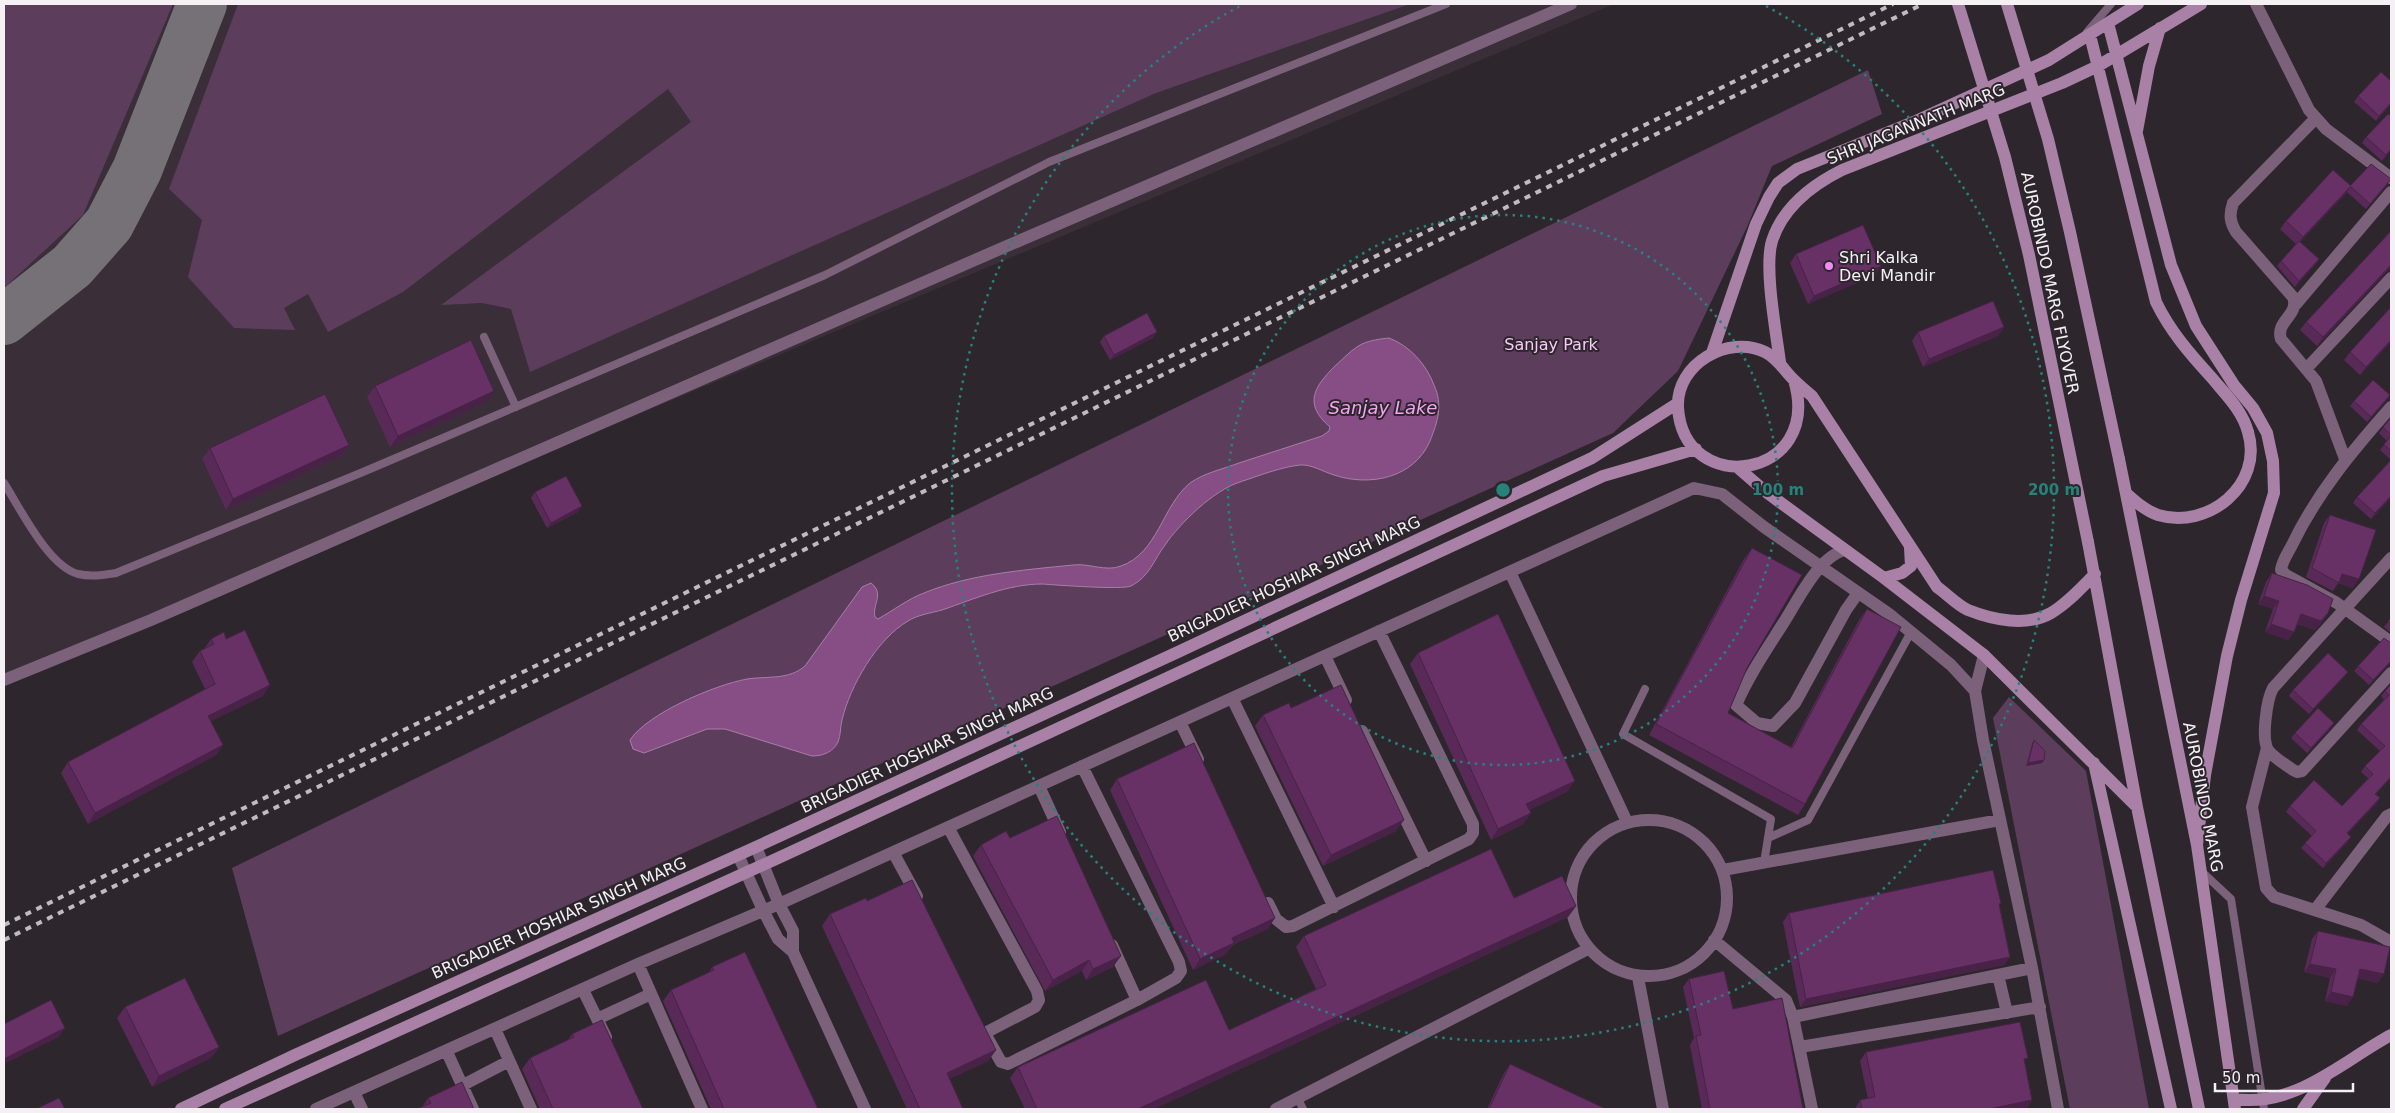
<svg xmlns="http://www.w3.org/2000/svg" width="2395" height="1113" viewBox="0 0 2395 1113" font-family="'DejaVu Sans',sans-serif">
  <style>
    .built { fill: #3a2e39 }
    .green { fill: #5d3d5c }
    .water { fill: #864e85; stroke: #a77fa6 }
    .lines { fill: none; stroke-linecap: round; stroke-linejoin: round }
    .taxiway { stroke: #767176; stroke-width: 50 }
    .lane { stroke: #7b627a; stroke-width: 8 }
    .street { stroke: #7b627a; stroke-width: 12 }
    .secondary { stroke: #a981a7; stroke-width: 12 }
    .rail { stroke: #c0bbc0; stroke-width: 4; stroke-dasharray: 6 6; stroke-linecap: butt }
    .secondary-bridge { stroke: #a981a7; stroke-width: 12 }
    .wall { fill: #592a58 }
    .shaded-wall { fill: #482247 }
    .building { fill: #673166; stroke: #482247 }
    .ring { fill: none; stroke: #26827b; stroke-width: 2.5; stroke-dasharray: 2.5 5 }
    .poi-dot { fill: #f38af1; stroke: #2d272d; stroke-width: 2 }
    .labels { text-anchor: middle; dominant-baseline: central; stroke-width: 4; stroke-linejoin: round; paint-order: stroke }
    .street-label { font-size: 16px; fill: #f4f0f4; stroke: #2d272d }
    .poi-label { font-size: 16px; fill: #f4f0f4; stroke: #2d272d; text-anchor: start }
    .park-label { font-size: 16px; fill: #f9c8f7; stroke: #2d272d }
    .water-label { font-size: 18px; font-style: italic; fill: #f4a4f1; stroke: #2d272d }
    .centre { fill: #26827b; stroke: #2d272d; stroke-width: 2.5 }
    .ring-label { font-size: 15px; text-anchor: middle; font-weight: bold; fill: #26827b; stroke: #2d272d; stroke-width: 4; stroke-linejoin: round; paint-order: stroke }
  </style>
  <rect width="100%" height="100%" fill="#2d272d"/>
  <!-- built -->
  <path class="built" d="M4,4H1614L4,681Z"/>
  <!-- green -->
  <path class="green" d="M4,4H173L83,215L4,288Z
    M238,4H1410L1156,93L530,372L511,309L482,303L441,305L691,122L668,89L403,292L328,332L308,294L284,308L295,330L234,328L188,277L202,220L169,189Z
    M1868,70L1882,114L1772,166L1747,227L1678,371L1613,433L278,1036L232,868Z
    M2009,697L2086,771L2149,1109H2070L1993,718Z"/>
  <!-- water -->
  <path class="water" d="M1389,338C1410,346 1426,364 1434,385C1443,405 1438,421 1430,441C1414,478 1370,487 1334,475C1324,472 1311,464 1300,465C1281,467 1258,476 1240,482C1214,490 1180,523 1165,545C1153,561 1150,576 1131,586C1122,590 1057,585 1042,584C1008,584 974,599 942,610C931,613 917,615 908,621C877,639 850,686 842,720C840,727 841,735 838,742C833,752 823,756 812,756L725,729H707L644,753L633,749L630,740C648,713 715,685 747,679C768,676 789,680 805,666L862,587L871,583C885,594 872,604 875,617L878,619C894,610 908,599 924,593C970,574 1024,570 1073,565C1089,563 1106,572 1121,566C1158,553 1162,506 1190,483C1204,473 1223,469 1239,463C1267,454 1294,445 1322,436L1329,431L1330,427C1303,404 1314,387 1335,366C1344,358 1352,349 1362,344C1371,340 1380,339 1389,338Z"/>
  <g class="lines">
    <!-- taxiway -->
    <path class="taxiway" d="M4,320L72,266L109,224L137,170L202,4"/>
    <!-- lane -->
    <path class="lane" d="M2087,32L2111,4
      M484,337L516,407
      M4,483C20,508 48,566 78,574C91,577 103,575 116,573L363,472L825,275L1049,162L1446,4
      M1645,689L1623,734L1771,819L1764,863
      M1768,838L1808,820L1911,632
      M2201,871L2231,899L2264,1109
      M1298,1099L1303,1109"/>
    <!-- street -->
    <path class="street" d="M2256,4L2309,110L2326,129L2391,178
      M2316,118L2233,203C2229,215 2230,222 2236,232L2293,297C2300,315 2275,321 2281,339L2316,381L2345,459
      M2296,304L2391,192
      M2307,368L2391,278
      M2391,407C2353,450 2317,493 2292,545C2288,553 2282,561 2281,570L2286,575L2337,603L2391,642
      M1845,550C1819,556 1798,600 1784,622C1767,649 1749,675 1736,705L1757,723L1773,726L1795,703L1846,610L1858,593
      M2391,558L2273,688C2267,699 2261,738 2268,750C2274,758 2285,764 2293,770L2297,772L2302,771L2391,673
      M1510,572L1627,822
      M1984,655L1975,691L1983,740L2032,968L2058,1109
      M1325,656L1346,700
      M4,680L151,620L1000,249L1571,4
      M1232,698L1334,907
      M1180,722L1198,759
      M1362,731L1426,861
      M2267,748L2252,807L2266,888L2274,897L2361,925L2391,942
      M1039,786L1060,832
      M1571 898a78 78 0 1 1 156 0a78 78 0 1 1-156 0Z
      M948,827L1037,991L1039,1000L1035,1007L985,1033
      M756,847L779,904L793,931V952L865,1109
      M893,852L917,896
      M738,855L763,910L778,939L793,952
      M1723,870L2000,820
      M1268,903L1276,919L1286,927L1293,926L1469,839L1473,833V824L1379,631
      M2315,910L2387,816L2391,814
      M1714,940L1786,1000L1793,1017
      M1112,945L1137,1000
      M638,964L702,1109
      M1998,975L2007,1013
      M1638,977L1663,1109
      M583,990L606,1037
      M597,1019L651,994
      M495,1029L531,1109
      M987,1037L1001,1062L1008,1064L1137,1000L1176,978L1181,971L1179,962L1082,766
      M1800,1047L2040,1007
      M447,1052L473,1109
      M463,1085L509,1061
      M354,1092L362,1109
      M316,1109L638,964L779,904L1694,488L1722,494L1764,527L1889,614L1951,665L1975,691
      M1276,1109L1588,949
      M1812,1109L1793,1017L2032,968"/>
    <!-- secondary -->
    <path class="secondary" d="M2108,23L2171,265L2196,326L2234,385L2253,408L2267,433L2273,461L2274,493L2241,600L2227,656L2205,775L2197,845
      M2090,35L2156,302C2170,331 2190,354 2212,378C2226,395 2242,410 2248,432C2264,485 2208,530 2158,515C2146,511 2136,502 2127,494
      M2137,131L2149,66L2160,28
      M1712,353L1756,224L1769,197L1778,183L1797,169L1916,121L2049,60L2138,4
      M1780,362C1776,332 1764,267 1772,241C1783,207 1812,185 1842,170L2062,83L2098,66L2201,4
      M1794,380C1824,480 1683,499 1678,407C1676,364 1728,334 1765,352C1779,359 1784,371 1795,381C1800,386 1806,391 1812,396L1937,587C1947,594 1957,605 1968,610C1993,620 2027,627 2051,613C2068,603 2081,588 2095,574
      M2119,459L2197,845L2235,1109
      M1737,467L1766,492L1884,578L1984,655L2137,807
      M2088,542L2137,807L2199,1109
      M1884,578L1902,573L1911,566L1910,548
      M2094,763L2171,1109
      M2234,1099C2295,1108 2341,1062 2391,1035
      M181,1109L295,1055L756,847L1178,652L1592,458L1678,403
      M225,1109L776,859L1603,476L1696,449
      M2303,1109L2325,1078"/>
    <!-- rail -->
    <path class="rail" d="M4,925L1893,4
      M4,940L1923,4"/>
    <!-- secondary-bridge -->
    <path class="secondary-bridge" d="M1958,4L2005,157L2029,255L2088,542
      M2007,4L2048,139L2070,232L2119,459"/>
  </g>
  <!-- wall -->
  <path class="wall" d="M2358,96L2391,104L2376,121L2354,102Z
    M2391,116V150L2382,161L2362,143L2366,137Z
    M2387,185L2366,209L2347,192L2300,242L2319,259L2315,265L2295,287L2277,266L2281,261L2296,244L2280,229L2286,221L2350,186Z
    M1796,254L1881,266L1875,275L1808,304L1790,263Z
    M2391,267L2317,346L2300,330L2306,322Z
    M2391,307V342L2360,375L2344,360L2350,352Z
    M2004,327L1998,336L1923,367L1912,341L1918,332Z
    M1104,336L1153,338L1110,360L1100,342Z
    M375,386L486,402L390,447L367,397Z
    M2390,395L2386,401L2367,422L2350,406L2354,401Z
    M2391,418V498L2371,519L2353,503L2357,497L2391,460L2380,450L2387,441L2379,433Z
    M349,445L341,456L226,510L202,459L210,448Z
    M535,492L578,512L547,528L531,498Z
    M2330,515L2353,588L2338,583L2333,591L2306,577L2324,523Z
    M1752,548L1747,668L1728,713L1791,747L1859,620L1867,609L1805,804L1798,815L1649,735L1744,559Z
    M2272,573L2328,613L2322,622L2315,630L2297,624L2294,632L2288,640L2265,632L2273,609L2258,604L2266,582Z
    M2391,618V633L2384,627Z
    M211,639H226L263,696L211,721L223,745L216,755L88,824L61,773L68,762L205,689L192,662L200,651L204,649Z
    M2391,643V665H2388L2369,685L2354,671L2358,666Z
    M1418,653L1567,792L1529,810L1531,813L1523,824L1491,840L1410,664Z
    M2348,672L2344,677L2309,714L2289,696L2293,690Z
    M2391,684V778L2376,794L2380,798L2376,804L2347,834V843L2323,868L2301,848L2312,836L2286,812L2290,806H2342L2368,778L2361,772L2365,766L2380,751L2357,730L2361,724L2384,700L2381,696Z
    M1291,708L1396,831L1323,866L1255,726L1263,715Z
    M2330,729L2307,753L2291,738L2295,733Z
    M2034,740L2044,760L2042,763L2026,766L2032,743Z
    M1117,779L1268,929L1233,945L1226,954L1193,970L1110,790Z
    M1010,838L1113,967L1086,980L1082,971L1045,991L973,856L981,845Z
    M1514,898L1576,906L1568,917L1154,1109H1025L1010,1078L1018,1067L1229,1030L1316,989L1296,947L1304,936Z
    M867,901L996,1050L988,1061L949,1079L963,1109H907L822,926L830,914Z
    M2001,903L1999,906L2010,957L2004,965L1800,1007L1783,922L1789,913Z
    M2318,931L2378,983L2358,978L2347,1006L2325,1001L2330,978L2304,972L2312,939Z
    M712,967L818,1109H711L663,1001L671,990L709,972Z
    M1689,979L1733,1009L1803,1109H1702L1690,1045L1694,1038L1683,987Z
    M125,1007L219,1047L211,1058L152,1087L117,1018Z
    M572,1034L643,1109H540L522,1069L530,1058L568,1040Z
    M1866,1052L2024,1063L2027,1109H1855L1860,1100L1868,1099L1860,1061Z
    M1510,1064L1606,1109H1487L1503,1075Z
    M428,1098L474,1109L422,1107Z"/>
  <!-- shaded-wall -->
  <path class="shaded-wall" d="M2391,103V104L2376,121L2379,116Z
    M2391,149V150L2382,161L2386,155Z
    M2391,179L2387,185L2366,209L2370,204Z
    M2351,186L2345,195L2297,245L2303,237Z
    M2319,259L2315,265L2295,287L2299,281Z
    M2391,265V267L2317,346L2323,337Z
    M1881,266L1875,275L1808,304L1814,296Z
    M2004,327L1998,336L1923,367L1929,359Z
    M1157,332L1153,338L1110,360L1114,355Z
    M2391,340V342L2360,375L2366,367Z
    M494,391L486,402L390,447L398,436Z
    M2390,395L2386,401L2367,422L2371,417Z
    M349,445L341,456L226,510L233,499Z
    M2391,496V498L2371,519L2375,513Z
    M582,506L578,512L547,528L551,523Z
    M2342,574L2359,579L2353,588L2338,583Z
    M2264,596L2279,601L2273,609L2258,604Z
    M2328,613L2322,622L2315,630L2295,623L2301,614Z
    M2271,624L2294,632L2288,640L2265,632Z
    M2391,661V665H2388L2369,685L2373,680Z
    M2348,672L2344,677L2309,714L2313,709Z
    M270,685L263,696L201,726L208,716Z
    M2334,723L2330,729L2307,753L2311,748Z
    M223,745L216,755L88,824L95,813Z
    M2044,760L2042,763L2026,766L2028,763Z
    M2391,777V778L2371,799L2375,794Z
    M1575,781L1567,792L1519,815L1526,804Z
    M2380,798L2376,804L2343,839L2347,833Z
    M1531,813L1523,824L1491,840L1498,829Z
    M1404,820L1396,831L1323,866L1331,855Z
    M2351,837L2347,843L2323,868L2326,863Z
    M1576,906L1568,917L1154,1109H1138Z
    M1275,918L1268,929L1233,945L1226,954L1193,970L1200,959L1232,938Z
    M1121,956L1113,967L1086,980L1093,969Z
    M2010,957L2004,965L1800,1007L1806,999Z
    M1089,960L1082,971L1045,991L1053,980Z
    M2310,964L2336,969L2330,978L2304,972Z
    M2360,969L2384,974L2378,983L2354,978Z
    M2331,992L2353,997L2347,1006L2325,1001Z
    M65,1028L59,1037L4,1064V1059Z
    M219,1047L211,1058L152,1087L159,1076Z
    M996,1050L988,1061L939,1084L947,1073Z
    M2032,1100L2027,1109H1989Z"/>
  <!-- building -->
  <path class="building" d="M2381,72L2391,81V103L2379,116L2358,96Z
    M2388,114L2391,116V149L2386,155L2366,137Z
    M2371,164L2391,179L2370,204L2350,186Z
    M2333,170L2351,186L2303,237L2286,221Z
    M1863,225L1881,266L1814,296L1796,254Z
    M2391,231V265L2323,337L2306,322Z
    M2299,241L2319,259L2299,281L2281,261Z
    M1993,301L2004,327L1929,359L1918,332Z
    M2391,307V340L2366,367L2350,352Z
    M1147,313L1157,332L1114,355L1104,336Z
    M471,340L494,391L398,436L375,386Z
    M2373,380L2390,395L2371,417L2354,401Z
    M325,394L349,445L233,499L210,448Z
    M2391,418V435L2383,427Z
    M2391,436V451L2384,444Z
    M2391,460V496L2375,513L2357,497Z
    M566,476L582,506L551,523L535,492Z
    M2330,515L2376,530L2359,579L2342,574L2339,583L2312,568Z
    M1752,548L1802,575L1747,668L1728,713L1792,748L1867,609L1901,627L1805,804L1656,724Z
    M2272,573L2307,585L2333,599L2328,613L2321,621L2301,614L2294,632L2271,624L2279,601L2264,596Z
    M1498,614L1575,781L1526,804L1531,813L1498,829L1418,653Z
    M2391,618V624L2388,621Z
    M245,630L270,685L208,716L223,745L95,813L68,762L215,684L200,651L214,644L211,639L224,632L226,639Z
    M2384,638L2391,643V661L2373,680L2358,666Z
    M2328,653L2348,672L2313,709L2293,690Z
    M2391,684V777L2375,794L2380,798L2347,833L2351,837L2326,863L2305,843L2316,831L2290,806L2314,780L2342,806L2373,774L2365,766L2385,746L2361,724L2389,695L2385,691Z
    M1341,685L1404,820L1331,855L1263,715L1289,703L1291,708Z
    M2318,708L2334,723L2311,748L2295,733Z
    M2034,740L2045,751L2044,760L2028,763Z
    M1194,743L1275,918L1232,938L1234,943L1200,959L1117,779Z
    M1057,816L1121,956L1093,969L1089,960L1053,980L981,845L1006,831L1010,838Z
    M1491,849L1514,898L1562,876L1576,906L1138,1109H1037L1018,1067L1206,980L1229,1030L1326,985L1304,936Z
    M1993,870L2001,903L1999,904L2010,957L1806,999L1789,913Z
    M912,880L996,1050L947,1073L963,1109H920L830,914L866,898L867,901Z
    M2318,931L2390,947L2384,974L2360,969L2353,997L2331,992L2336,969L2310,964Z
    M745,952L818,1109H724L671,990L714,970L712,967Z
    M1724,971L1733,1009L1782,998L1803,1109H1710L1696,1036L1701,1035L1689,979Z
    M185,978L219,1047L159,1076L125,1007Z
    M51,1000L65,1028L4,1059V1024Z
    M602,1020L643,1109H553L530,1058L574,1037L572,1034Z
    M2020,1022L2028,1058L2024,1059L2032,1100L1989,1109H1862L1860,1100L1875,1097L1866,1052Z
    M1510,1064L1606,1109H1489Z
    M462,1082L474,1109H417L431,1103L428,1098Z
    M59,1098L65,1109H36Z"/>
  <!-- distance rings -->
  <g class="ring">
    <circle cx="1503" cy="490" r="275"/>
    <path d="M1766 6A551 551 0 1 1 1240 6"/>
  </g>
  <!-- markers -->
  <circle class="poi-dot" cx="1829" cy="266" r="5"/>
  <g class="labels">
    <!-- street labels -->
    <g class="street-label">
      <text transform="translate(1916 124) rotate(-22)">SHRI JAGANNATH MARG</text>
      <text transform="translate(2050 283) rotate(78)">AUROBINDO MARG FLYOVER</text>
      <text transform="translate(1294 579) rotate(-25)">BRIGADIER HOSHIAR SINGH MARG</text>
      <text transform="translate(927 750) rotate(-25)">BRIGADIER HOSHIAR SINGH MARG</text>
      <text transform="translate(2203 797) rotate(79)">AUROBINDO MARG</text>
      <text transform="translate(559 918) rotate(-24)">BRIGADIER HOSHIAR SINGH MARG</text>
    </g>
    <!-- poi labels -->
    <g class="poi-label">
      <text x="1839" y="257">Shri Kalka<tspan x="1839" dy="18">Devi Mandir</tspan></text>
    </g>
    <!-- park labels -->
    <g class="park-label">
      <text x="1551" y="344">Sanjay Park</text>
    </g>
    <!-- water labels -->
    <g class="water-label">
      <text x="1383" y="407">Sanjay Lake</text>
    </g>
  </g>
  <circle cx="1503" cy="490" r="8" class="centre"/>
  <g class="ring-label">
    <text x="1778" y="495">100 m</text>
    <text x="2054" y="495">200 m</text>
  </g>
  <!-- border -->
  <rect width="2395" height="1113" fill="none" stroke="#f4f0f4" stroke-width="10"/>
  <!-- scale -->
  <path d="M2215 1083v8h138v-8" fill="none" stroke="#f4f0f4" stroke-width="2.5"/>
  <text x="2222" y="1083" font-size="15" fill="#f4f0f4" stroke="#2d272d" stroke-width="4" paint-order="stroke">50 m</text>
</svg>
